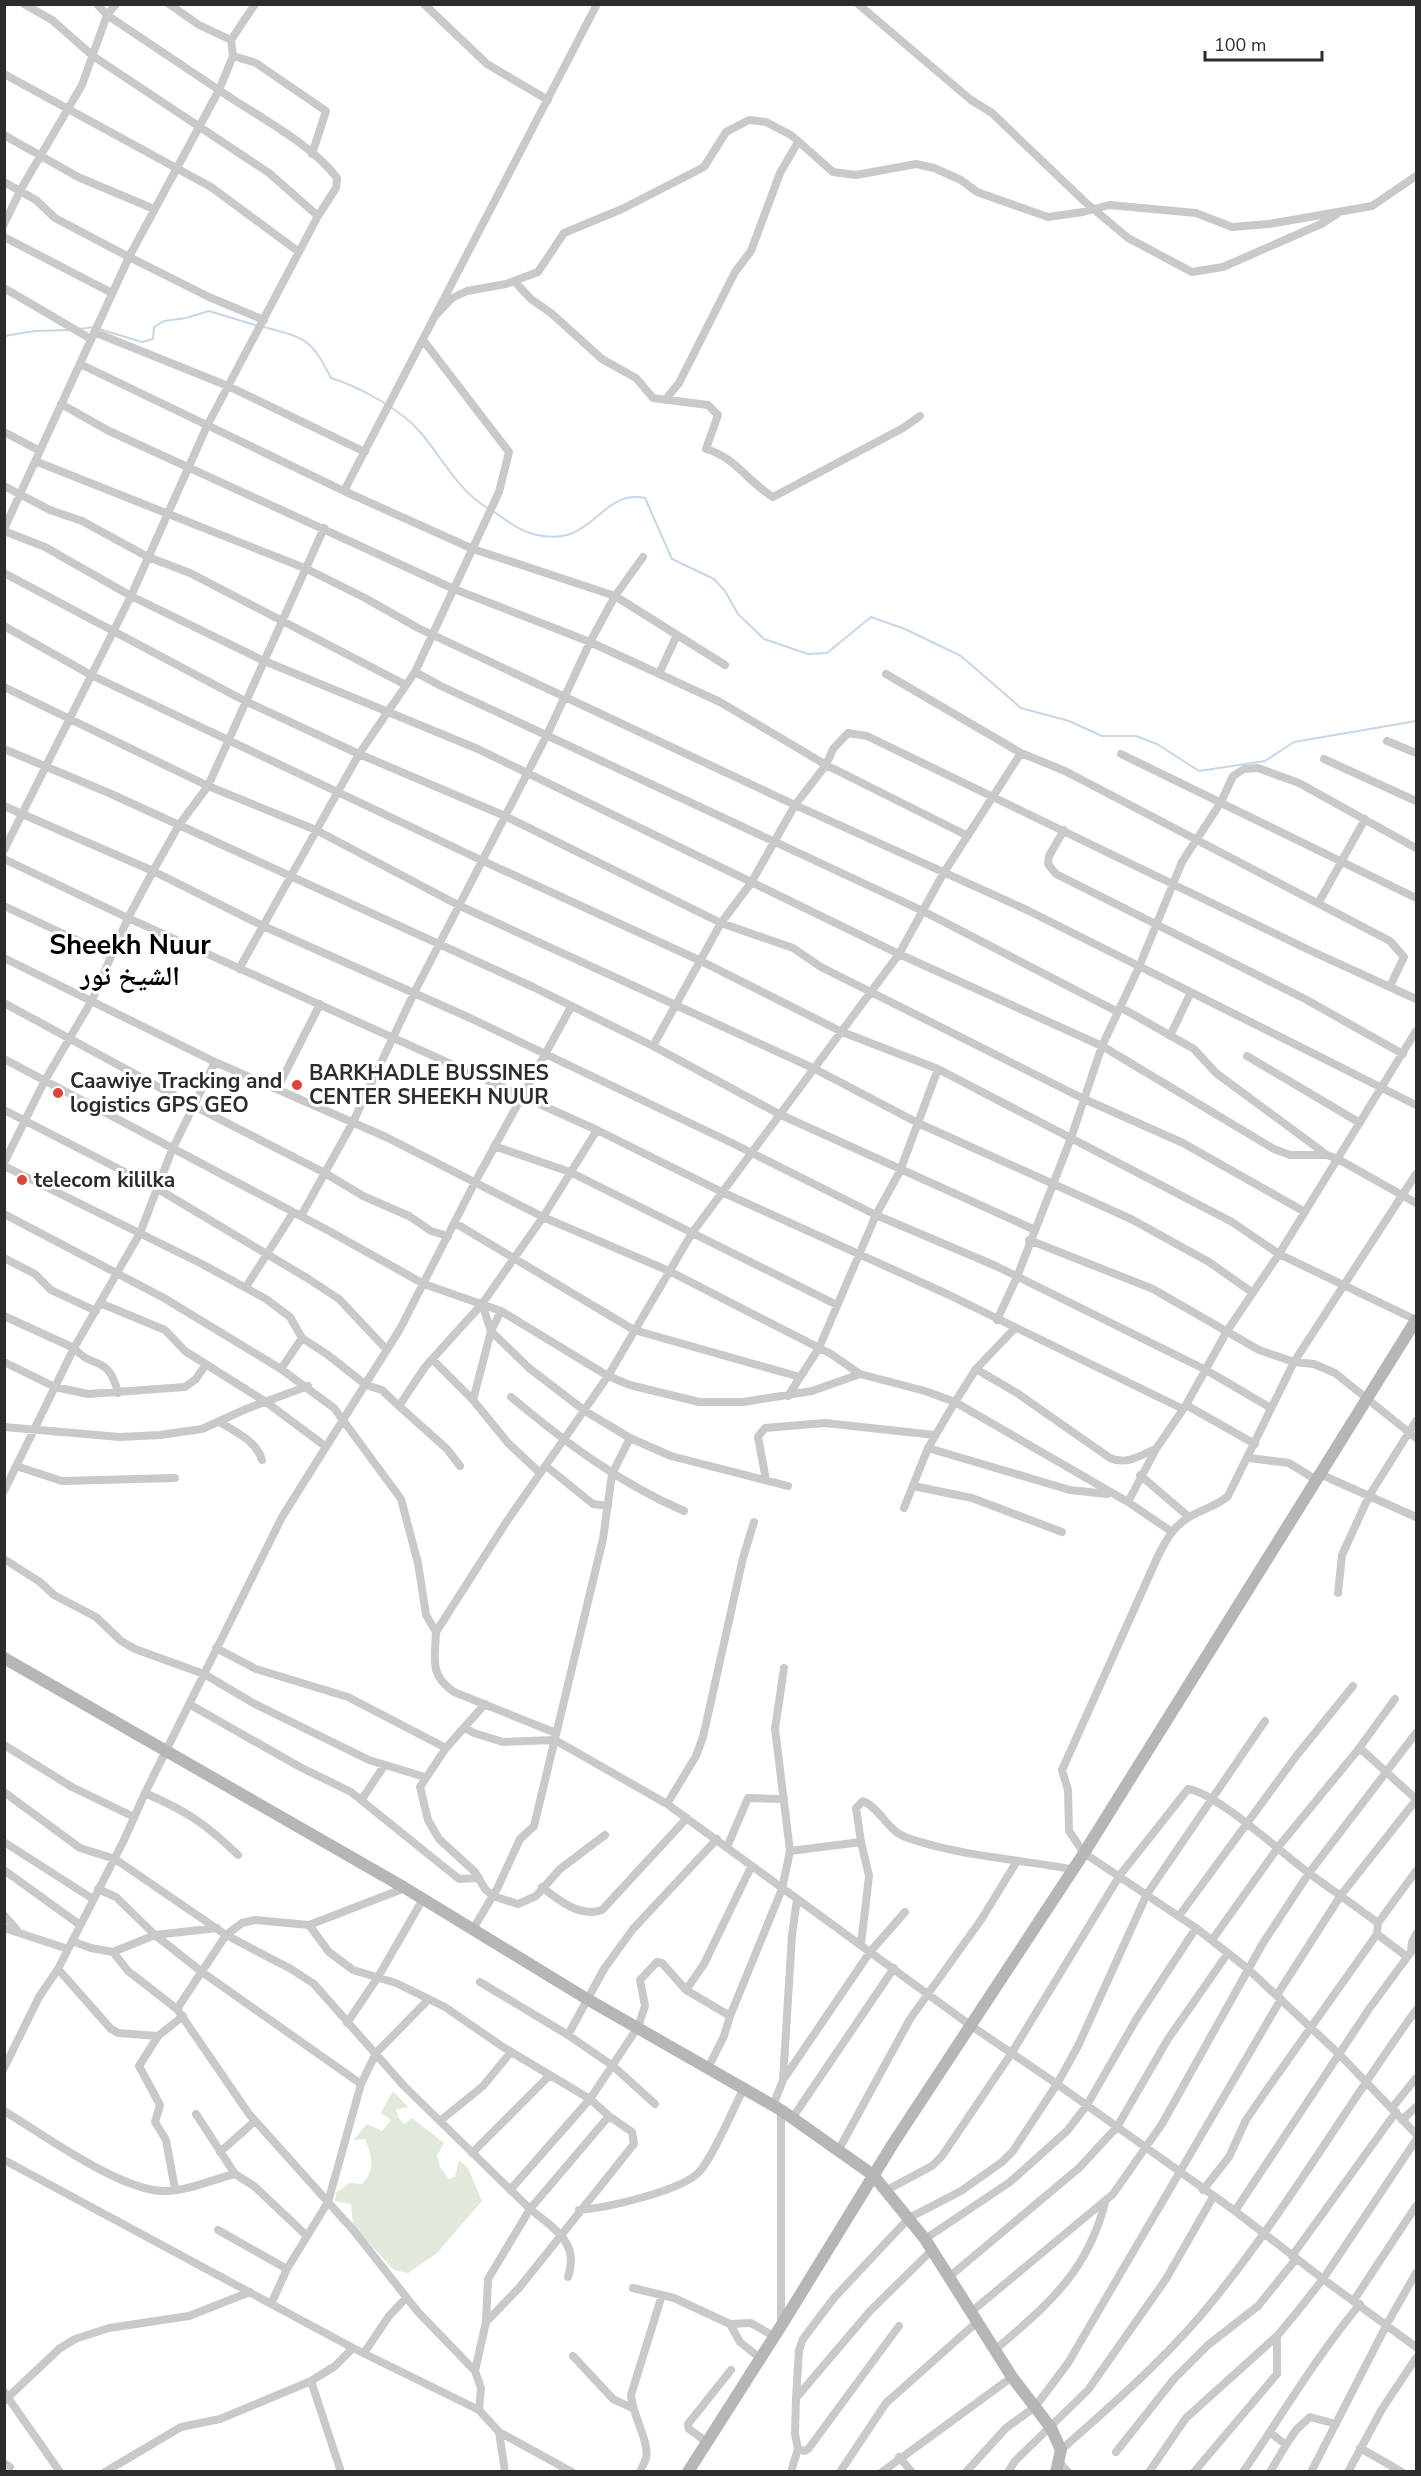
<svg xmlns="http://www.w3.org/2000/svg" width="1421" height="2476" viewBox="0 0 1421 2476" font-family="'Nunito Sans','Noto Naskh Arabic',sans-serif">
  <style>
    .green { fill: #e0e9da }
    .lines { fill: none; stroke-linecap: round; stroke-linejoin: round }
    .stream { stroke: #c7d6e8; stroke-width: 2 }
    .street { stroke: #c9c9c9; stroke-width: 8 }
    .secondary { stroke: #b6b6b6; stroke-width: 12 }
    .poi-dot { fill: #d94538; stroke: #fff; stroke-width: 2 }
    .labels { text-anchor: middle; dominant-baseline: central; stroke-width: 6; stroke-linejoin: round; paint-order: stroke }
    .poi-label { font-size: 21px; font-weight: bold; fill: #2c2c2c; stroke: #fff; text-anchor: start }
    .district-label { font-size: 27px; font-weight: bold; fill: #000; stroke: #fff }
  </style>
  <rect width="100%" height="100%" fill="#fff"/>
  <!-- green -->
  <path class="green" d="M393,2091L408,2107L396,2109L398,2117L404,2124L412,2118L444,2143L437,2156L440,2167L449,2179L455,2177L459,2160L468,2168L482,2201L436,2254L408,2273L394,2270L353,2226L351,2204L335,2201L336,2193L349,2183L362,2184C376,2170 372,2156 365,2139L353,2140L367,2124L382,2131L391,2120L381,2113Z"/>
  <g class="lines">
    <!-- stream -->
    <path class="stream" d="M264,327C306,338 311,339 331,378C360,387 402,410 421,433C443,459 458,491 489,509
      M79,329L94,327
      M99,329L142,342L153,339L154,327L164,321L186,318L209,311L258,326
      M4,336L35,331L70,330
      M494,512C505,519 516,529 530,533C594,553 598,488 645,498L672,559L714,579L725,591L738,614L764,639L808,654L827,653L871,617L905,629L961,656L1021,708L1069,721L1102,736H1136L1157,744L1199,771L1265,761L1294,742L1416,721"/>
    <!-- street -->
    <path class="street" d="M24,4L52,20L93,56L269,173L318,216
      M97,4L107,15L219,90L233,56L231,40L199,25L169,4
      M424,4L487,64L548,100
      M858,4L971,100L992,113L1084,201L1128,238L1192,272L1223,267L1321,224L1337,214
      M231,40L255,4
      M233,56L256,63L326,111L312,154
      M4,74L211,187L299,252
      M4,135L78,177L154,209
      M4,182L36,200L55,218L129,257L209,297L264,320
      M4,224L21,189L82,85L107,15L116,4
      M4,237L112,293
      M514,281L531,299L551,313L602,359L636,378L653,398L708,405L718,415L706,449C735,457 748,482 773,497L903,428L920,416
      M4,288L91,339
      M435,316L452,298L467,291L506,284L538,272L564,233L622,209L704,167L726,132L749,120L766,122L791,135L833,172L856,175L916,164L934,168L961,180L977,192L1048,217L1083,212L1109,205L1196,213L1232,227L1269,224L1372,206L1416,176
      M94,332L228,386L365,452
      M80,364L344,491L473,549L615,596L725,665
      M665,400L679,383L735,272L751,251L780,173L798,142
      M61,404L109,431L454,589L590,642L720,702L826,765L968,836
      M4,432L40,451
      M35,461L307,569L365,598L418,628L795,805L1027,910L1416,1105
      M4,486L50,510L82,521L148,557L190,573L406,685
      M344,491L597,4
      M4,529L129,257L219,90C255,115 311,143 337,178L336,188L318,216L207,426L131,596L4,850
      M4,531L45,547L131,596L262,660L478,749L899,954L1102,1046L1274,1149L1290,1155H1327L1338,1159L1416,1203
      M4,573L245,701L359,754L505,816L721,923L793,948L821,967L1084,1099L1183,1143L1305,1212
      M4,626L91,675L483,861L701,961L842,1032L938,1069L1232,1222L1279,1254L1416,1320
      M415,672L441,686L923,911L1118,1012
      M659,674L677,635
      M886,674L1021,753
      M4,687L208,786L316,830L460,906L815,1069L918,1123L1131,1219L1209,1262L1253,1293
      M1387,741L1416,753
      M4,749L109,793L533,987L653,1046L781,1115L1033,1229
      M1121,754L1416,898
      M1324,759L1416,801
      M4,806L153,871L261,925L470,1018L732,1143L876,1215L996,1266L1206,1370L1271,1408
      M1064,830L1049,856L1048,864L1056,874L1305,999L1403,1054
      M4,859L128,918L597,1130L722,1192L947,1294L1183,1409
      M1319,902L1365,819
      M4,906L111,956
      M4,958L215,1062L386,1137L543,1217L669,1271L831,1354L860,1374
      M239,969L359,754L415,672L499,492L509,452L423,340
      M4,1003L192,1105L325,1173L363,1196L409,1216L431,1231L448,1236
      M1120,1007L1194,1049L1216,1073L1327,1155
      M1170,1036L1191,992
      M653,1046L721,923L751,883L795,805L826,765L833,749L848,733L867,736L1309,950L1416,999
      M1247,1056L1360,1123
      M4,1059L329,1231L424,1284L501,1311L608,1376L630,1385L699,1402H743L812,1391L860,1374L925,1391L955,1402L976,1369L1015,1328
      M278,1087L320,1004
      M4,1110L158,1189L307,1278L339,1299L387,1350
      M494,1146L570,1172L837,1305
      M4,1163L44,1082L92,1000L128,918L153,871L179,825L208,786L324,528
      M4,1166L202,1264L266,1299L290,1317L302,1338L328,1355L366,1385L382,1390L399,1406L425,1367L482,1304L543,1217L597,1130
      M1416,1174L1294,1362L1228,1496C1217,1506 1203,1509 1191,1516C1174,1525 1166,1540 1158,1556L1062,1770L1068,1790L1069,1831L1084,1853L1196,1928L1248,1969L1339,2054L1416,2134
      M4,1214L164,1298L281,1369L334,1408L401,1499L418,1563L426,1615L436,1632L507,1521L608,1376L692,1233L899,954L943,874L1021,753L1065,771L1390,941L1404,957L1390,986
      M301,1216L353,1122L414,993L547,735L590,642L615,596L643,557
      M455,1223L634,1330L800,1377
      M1029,1240L1153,1289L1259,1350L1294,1362L1314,1364L1335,1373L1416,1438
      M4,1258L35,1274L51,1290L96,1311
      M246,1287L293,1213
      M100,1303L165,1330L185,1351L266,1402L325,1446
      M482,1304L491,1331L529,1368L585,1411L630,1438L671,1456L788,1486
      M501,1311L491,1331L473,1400L508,1443L540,1473
      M4,1316L74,1348C94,1371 108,1353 118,1393
      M997,1320L1017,1277L1071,1138L1102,1046L1139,967L1182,862L1221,802L1233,776L1244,769L1258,768L1299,783L1416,848
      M432,1359L473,1400
      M4,1362L55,1387L88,1394L185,1387L196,1379L206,1364
      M281,1369L302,1338
      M976,1369L1017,1393L1110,1458C1126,1465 1140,1456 1155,1449
      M788,1396L819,1348L876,1215L900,1171L938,1069
      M511,1397C565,1442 619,1483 684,1511
      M1186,1405L1255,1444
      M399,1406L447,1449L460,1466
      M220,1422C236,1433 256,1440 262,1460
      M4,1427L120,1437L160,1435L202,1429L246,1409L308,1386
      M928,1448L1070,1490L1107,1494
      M1249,1458L1289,1463L1318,1481
      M16,1466L62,1481L175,1478
      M546,1466L593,1504L608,1506
      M1140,1475L1189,1517
      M1322,1475L1416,1517
      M766,1480L758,1437L765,1428L825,1423L935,1435
      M913,1486L972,1498L1062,1532
      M4,1491L74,1348L140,1233L172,1150L215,1062
      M1128,1502L1156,1449L1186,1405L1227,1331L1279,1254L1416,1031
      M904,1508L928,1448L955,1402L1128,1502L1172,1532
      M4,1559L40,1582L54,1595L96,1617L121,1641L135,1649L204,1674L255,1704L369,1760L425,1777
      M1338,1593L1342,1555L1369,1496L1416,1421
      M436,1632C435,1659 429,1675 454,1692L556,1733
      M216,1648L256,1669L348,1697L446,1748
      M189,1704L300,1767L351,1792L459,1879L479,1878
      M485,1704L446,1748L420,1787L428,1820L439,1839L475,1872L485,1889L493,1896L518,1904L536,1896L560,1869L605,1835
      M465,1728L474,1733L503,1742L555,1740L667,1804L970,2025L1057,2084L1235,2211L1323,2279L1416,2347
      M4,1745L72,1787L134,1817
      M1357,1751L1395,1699
      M4,1792L80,1848L115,1859L226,1935L291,1969L314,1984L404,2086L530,2209L488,2279L486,2322L475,2371
      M145,1793C186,1811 205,1823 238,1855
      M362,1799L384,1766
      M667,1804L696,1756L703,1737L743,1558L754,1522
      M4,1842L93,1899
      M727,1847L748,1798L784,1799
      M790,1851L861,1842L856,1808L863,1801C880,1808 887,1830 905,1837C958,1856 1016,1859 1071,1869
      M4,1870L80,1925
      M542,1887C558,1900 580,1918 602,1910L687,1818
      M98,1889L116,1897L155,1935L202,1972L361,2084
      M4,1915L17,1930
      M1179,1916L1297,1755L1353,1686
      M309,1925L329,1952L353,1970L396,1983L445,2007L503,2047L590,2099L609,2116L530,2209C554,2229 580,2242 568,2277
      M4,1928L68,1949
      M473,1929L497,1889L520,1839L534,1826L603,1539L612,1474L630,1438
      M1377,1934L1406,1956
      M1212,1940L1279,1846L1357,1751L1362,1750L1416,1799
      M72,1941L91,1948L113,1952L155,1935L217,1928
      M861,1944L869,1876L861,1842
      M113,1952L128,1971L177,2009L249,2114L354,2231L418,2312L475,2371L481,2388L479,2410
      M58,1969L111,2029L118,2033L158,2036L183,2016
      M480,1982L568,2035
      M686,1990L704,1964L751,1867
      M1277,1995L1341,1895L1416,1800
      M177,2009L226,1935L242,1923L255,1920L309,1925L405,1888
      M730,2016L782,1889L790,1851L775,1729L784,1668
      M347,2023L378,1977L423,1899
      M158,2036L139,2066L160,2105L155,2122L166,2140L175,2189
      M4,2068L39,1997L58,1969L124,1840L145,1793L282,1517L400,1329L474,1184L571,1007
      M785,2077L870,1952L905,1912
      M655,2104L613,2066L568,2035L604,1969L633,1929L717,1839
      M773,2106L783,2080L792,1935L797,1899
      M1392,2108L1416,2078
      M781,2110V2323
      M4,2111C43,2134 119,2190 163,2191C186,2192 213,2179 235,2174
      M196,2114L235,2174L254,2186L307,2236
      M793,2117L894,1968
      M1402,2120L1416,2107
      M440,2121L483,2086L511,2052
      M839,2149L910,2019L981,1920L1017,1861
      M220,2152L255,2121
      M472,2153L549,2076
      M4,2160L353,2348L479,2410L499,2432L572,2472
      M510,2190L590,2099L638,2027L645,2006L640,1980L657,1962L662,1963L686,1990L730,2016L724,2036L708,2068
      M1203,2190L1229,2157L1246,2120L1268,2088L1377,1934L1378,1923L1416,1871
      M885,2191L932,2166L942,2156L1011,2054L1120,1875L1188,1789C1217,1793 1284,1855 1310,1874C1332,1890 1355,1906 1378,1923
      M579,2210C605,2208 683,2191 700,2171C714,2155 732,2111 743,2090
      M1235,2211L1369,2009L1411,1952L1412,1942L1416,1934
      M218,2230L287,2269
      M925,2239L1010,2182L1067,2131L1087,2105L1137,2018L1196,1928
      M1292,2256L1396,2112
      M949,2277L1079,2168L1117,2127L1168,2039L1228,1953
      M633,2288L674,2298L730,2324L740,2342L761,2359
      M1354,2300L1416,2206
      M271,2304L287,2269L328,2202L361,2084L376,2053L429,1999
      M971,2312L1113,2194L1162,2124L1263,1943L1309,1873L1416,1733
      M486,2322L519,2288L634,2144L632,2132L609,2116
      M730,2324L751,2323L775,2337
      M899,2326L809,2448L805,2451L798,2449L795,2434L796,2398L870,2311L932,2250
      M995,2350C1047,2305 1087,2273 1105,2203
      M364,2353L389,2316L406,2298
      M573,2356L613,2399L632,2408
      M311,2381L341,2472
      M4,2392L60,2472
      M796,2398L799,2350L803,2339L834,2298L909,2218L961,2191L1002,2162L1013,2151L1057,2084L1078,2046L1147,1894L1265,1721
      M4,2401L59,2349L75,2339L109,2328L189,2316L250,2292
      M499,2432L505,2472
      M707,2442L689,2429L688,2424L731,2370
      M1286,2445L1296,2430L1310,2417L1336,2424
      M1360,2448L1402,2472
      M1061,2450C1115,2402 1171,2354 1216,2297C1289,2206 1348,2104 1416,2010
      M1116,2452L1174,2379L1208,2345L1258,2306L1296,2259
      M899,2457L912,2472
      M4,2463L10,2467
      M1060,2463L1068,2472
      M105,2472L181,2427L220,2419L311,2381L335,2366L353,2348
      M640,2472C642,2467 645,2462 646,2458C650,2443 632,2414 631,2395L662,2295
      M791,2472L798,2449
      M840,2472L886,2403L977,2322
      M882,2472L1012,2377
      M966,2472L1006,2428L1035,2407L1068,2363L1281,1999
      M1008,2472L1015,2461L1088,2390L1166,2279L1213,2197
      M1149,2472L1186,2418L1277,2336L1297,2312L1323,2279L1416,2140
      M1194,2472L1277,2374V2336
      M1243,2472C1282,2415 1316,2357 1360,2304
      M1270,2472L1286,2445L1271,2433
      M1311,2472L1387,2324L1416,2273
      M1348,2472L1382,2409L1416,2358"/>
    <!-- secondary -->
    <path class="secondary" d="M4,1658L405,1888L587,1999L781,2110L873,2175L925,2239L1012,2377L1051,2428L1061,2450L1056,2472
      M688,2472L781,2326L894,2142L1084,1853L1416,1320"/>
  </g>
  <!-- markers -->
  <g class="poi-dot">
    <circle cx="297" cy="1085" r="6"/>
    <circle cx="58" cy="1093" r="6"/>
    <circle cx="22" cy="1180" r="6"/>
  </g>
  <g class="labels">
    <!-- poi labels -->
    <g class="poi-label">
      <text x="309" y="1073">BARKHADLE BUSSINES<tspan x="309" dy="24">CENTER SHEEKH NUUR</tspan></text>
      <text x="70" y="1081">Caawiye Tracking and<tspan x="70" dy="24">logistics GPS GEO</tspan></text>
      <text x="34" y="1180">telecom kililka</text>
    </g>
    <!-- district labels -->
    <g class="district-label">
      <text x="130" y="945">Sheekh Nuur<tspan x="130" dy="31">الشيخ نور</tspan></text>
    </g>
  </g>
  <!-- border -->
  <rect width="1421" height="2476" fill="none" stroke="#2c2c2c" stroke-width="12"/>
  <!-- scale -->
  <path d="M1205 51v9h117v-9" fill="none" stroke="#2c2c2c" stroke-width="3"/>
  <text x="1214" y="51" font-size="18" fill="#2c2c2c" stroke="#ffffff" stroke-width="4.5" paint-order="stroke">100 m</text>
</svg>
